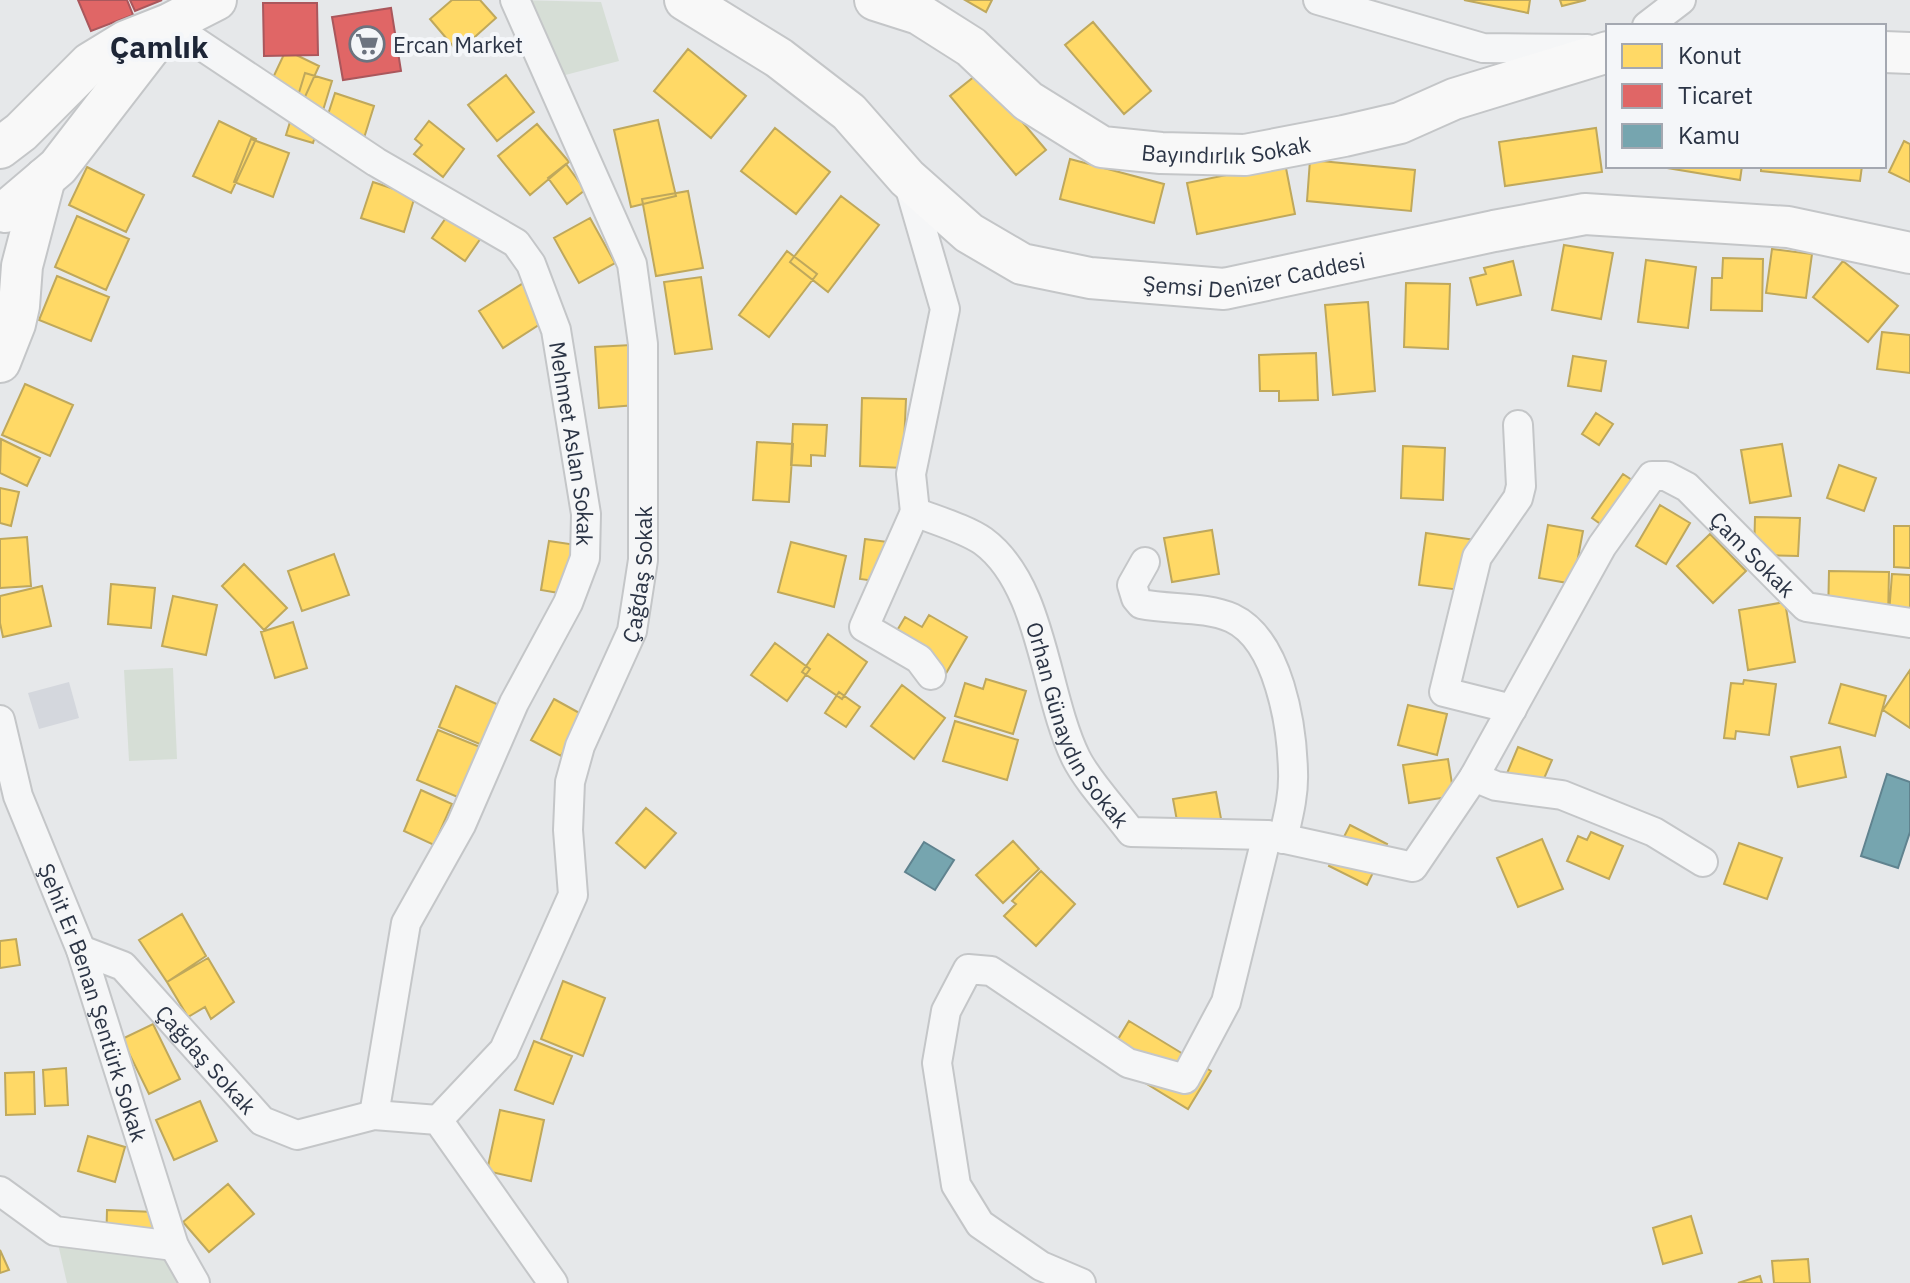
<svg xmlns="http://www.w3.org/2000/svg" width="1910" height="1283" viewBox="0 0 1910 1283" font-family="'IBM Plex Sans',sans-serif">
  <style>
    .built { fill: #d4d7dd }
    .green { fill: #d6ded6 }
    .homes { fill: #ffd966; stroke: #bfa85c; stroke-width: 2 }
    .shops { fill: #e06666; stroke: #aa575c; stroke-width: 2 }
    .public { fill: #76a5af; stroke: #60838f; stroke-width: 2 }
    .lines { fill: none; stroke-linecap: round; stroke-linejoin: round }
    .street-casing { stroke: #c4c6c8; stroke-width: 32 }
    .secondary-casing { stroke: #c4c6c8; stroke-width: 44 }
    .street { stroke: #f5f6f7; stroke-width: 28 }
    .secondary { stroke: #f8f8f8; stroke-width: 40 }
    .labels { text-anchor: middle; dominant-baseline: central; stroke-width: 8; stroke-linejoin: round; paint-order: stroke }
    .poi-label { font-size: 22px; fill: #2b3445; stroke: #f4f6f9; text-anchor: start }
    .street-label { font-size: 22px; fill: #2b3445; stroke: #f4f6f9 }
    .district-label { font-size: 30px; font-weight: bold; fill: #1d2536; stroke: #f4f6f9 }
  </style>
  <rect width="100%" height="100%" fill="#e6e8ea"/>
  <!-- built -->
  <path class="built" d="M69,682L79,718L39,729L28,693Z"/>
  <!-- green -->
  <path class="green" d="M515,0L601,2L619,61L550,79Z
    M173,668L177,759L129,761L124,670Z
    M55,1231L174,1246L195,1283H67Z"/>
  <!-- homes -->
  <path class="homes" d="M452,0H480L496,18L458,52L430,19Z
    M965,0H992L986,12Z
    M1464,0H1530L1528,13Z
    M1560,0H1586L1562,6Z
    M1093,22L1151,91L1124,114L1065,45Z
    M688,49L746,96L711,138L654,91Z
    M286,50L319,66L299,110L263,99Z
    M980,72L1046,150L1016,175L950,96Z
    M305,73L332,81L313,143L286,135Z
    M506,75L534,112L497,141L468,105Z
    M335,93L374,106L359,154L319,142Z
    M658,120L676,196L631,207L614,130Z
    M219,121L256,139L231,193L193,176Z
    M429,121L464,149L443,177L414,154L422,145L415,139Z
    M537,124L569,162L530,195L498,156Z
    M775,128L830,172L796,214L741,171Z
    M1596,128L1602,172L1505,186L1499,142Z
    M251,139L289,153L273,197L234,182Z
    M1904,141L1910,144V182L1889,172Z
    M1070,159L1164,184L1154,223L1060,199Z
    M1310,160L1415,170L1411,211L1307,201Z
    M1285,163L1295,214L1197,234L1187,183Z
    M566,164L585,190L567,204L548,178Z
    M1655,166H1742L1740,180Z
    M1761,166H1862L1860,181L1761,171Z
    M87,167L144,195L126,232L69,205Z
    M373,182L415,196L404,232L361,218Z
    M688,191L703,268L656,276L642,199Z
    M841,196L879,225L828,292L790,262Z
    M450,212L483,235L465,261L432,238Z
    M77,216L129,239L106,290L55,267Z
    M590,218L615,263L579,283L554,238Z
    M1564,245L1613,253L1601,319L1552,310Z
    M1772,249L1812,254L1806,298L1766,293Z
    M787,251L817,274L769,337L739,315Z
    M1723,258L1763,259L1762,311L1711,310L1712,278H1722Z
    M1646,260L1696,267L1688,328L1638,322Z
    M1513,261L1521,295L1477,305L1470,278L1486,274L1484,268Z
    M1843,261L1898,306L1868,342L1813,297Z
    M57,276L109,297L91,341L39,320Z
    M701,277L712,349L675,354L664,282Z
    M525,282L548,319L503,348L479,311Z
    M1406,283L1450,284L1448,349L1404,347Z
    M1368,302L1375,391L1333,395L1325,305Z
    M1882,332L1910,335V373L1877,369Z
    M631,345L636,405L599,408L595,347Z
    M1316,353L1318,400L1279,401V391H1260L1259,355Z
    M1573,356L1606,361L1601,391L1568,386Z
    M25,384L73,405L50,456L2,435Z
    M862,398L906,399L903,468L860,466Z
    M1596,413L1613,424L1599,445L1582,434Z
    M793,424L827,425L825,456L811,455V466L791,465Z
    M1,439L40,458L27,486L0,473Z
    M757,442L793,444L789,502L753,500Z
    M1782,444L1791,496L1750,503L1741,450Z
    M1403,446L1445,448L1443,500L1401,498Z
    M1839,465L1876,478L1864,511L1827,498Z
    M1623,474L1650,492L1619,537L1592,518Z
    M0,488L19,492L11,526L0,523Z
    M1660,505L1690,523L1666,564L1636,546Z
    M1755,517L1800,518L1798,556L1754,555Z
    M1548,525L1583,531L1573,584L1539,578Z
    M1894,526H1910V568L1894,567Z
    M1212,530L1219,574L1172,582L1164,538Z
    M1426,533L1476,540L1469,591L1419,585Z
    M1710,534L1746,571L1713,603L1677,566Z
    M27,537L31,586L0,588V539Z
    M865,539L903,544L898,584L860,579Z
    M549,541L590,547L582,597L541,590Z
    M791,542L846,556L834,607L778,592Z
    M334,554L349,595L302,611L288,571Z
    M244,564L287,608L264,630L222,586Z
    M1829,571L1889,572L1888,619L1828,617Z
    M1892,574L1910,575V629L1888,627Z
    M111,584L155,588L151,628L108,624Z
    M42,586L51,626L3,637L0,623V596Z
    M173,596L217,605L206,655L162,646Z
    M1785,602L1795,662L1748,670L1739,610Z
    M929,615L967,637L941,682L886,649L905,617L922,627Z
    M293,622L307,668L275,678L261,632Z
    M828,634L867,662L842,699L802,672Z
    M775,643L810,669L787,701L751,675Z
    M1910,670V728L1883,710Z
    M986,679L1026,691L1013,734L955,716L965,683L983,689Z
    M1744,680L1776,684L1769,735L1736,731L1735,739L1724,738L1731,683L1743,684Z
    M1841,684L1886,696L1875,736L1829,723Z
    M902,685L945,718L914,759L871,726Z
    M456,686L499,705L482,745L439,727Z
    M839,692L860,707L846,727L825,713Z
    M554,699L583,715L561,756L531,740Z
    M1408,705L1447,714L1437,755L1398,745Z
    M955,721L1018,740L1007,780L943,761Z
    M438,730L485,749L460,798L417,780Z
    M1518,747L1552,760L1533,804L1500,790Z
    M1840,747L1846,777L1798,787L1791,757Z
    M1448,759L1454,796L1409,803L1403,765Z
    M421,790L452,804L434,845L404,831Z
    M1216,792L1225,840L1182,848L1173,799Z
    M646,808L676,833L645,868L616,843Z
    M1350,825L1387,844L1367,885L1329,866Z
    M1591,832L1623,846L1609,879L1567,861L1578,836L1587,840Z
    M1542,839L1563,889L1518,907L1497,858Z
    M1013,841L1039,869L1003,903L976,875Z
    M1739,843L1782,858L1767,899L1724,884Z
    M1041,871L1075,904L1036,946L1004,916L1016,904L1012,901Z
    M182,914L206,956L167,982L139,940Z
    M16,939L20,965L0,968V941Z
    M208,958L234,1002L211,1019L205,1007L188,1017L167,982Z
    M563,981L605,998L583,1056L541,1039Z
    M1129,1021L1211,1071L1188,1109L1106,1059Z
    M153,1024L180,1079L149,1094L122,1039Z
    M534,1041L572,1056L553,1104L515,1090Z
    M66,1068L68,1105L45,1106L43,1070Z
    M34,1072L35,1114L6,1115L5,1073Z
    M200,1101L217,1141L174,1160L156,1120Z
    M500,1110L544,1120L531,1181L487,1171Z
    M88,1136L125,1147L115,1182L78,1171Z
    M228,1184L254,1214L209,1252L183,1222Z
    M107,1210L154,1212L151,1253L106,1250Z
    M1691,1216L1702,1253L1663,1264L1653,1228Z
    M0,1250L9,1270L0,1273Z
    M1808,1259L1810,1283H1774L1772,1261Z
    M1760,1276L1762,1283H1738Z"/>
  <!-- shops -->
  <path class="shops" d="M78,0H127L133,15L91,31Z
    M130,0H162L135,11Z
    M263,3H317L318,55L264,56Z
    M391,8L401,71L343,80L332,17Z"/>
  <!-- public -->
  <path class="public" d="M1887,774L1910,782V832L1898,868L1861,856Z
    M924,842L954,860L935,890L905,872Z"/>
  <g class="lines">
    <defs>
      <g id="street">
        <path d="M1318,0L1483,48L1587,49"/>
        <path id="s1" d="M169,24L376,162L516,243L531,264L556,330L586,514L585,558L568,603L514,703L461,825L406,923L374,1115"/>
        <path d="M1647,26L1681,0"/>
        <path d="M907,178L945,309L911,474L915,512"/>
        <path id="s2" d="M915,512C935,520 966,529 983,541C1043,585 1044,693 1076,758C1088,782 1114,809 1131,832L1267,835L1413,867L1474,777L1602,546L1652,476H1666L1687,487L1806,607L1910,623"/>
        <path d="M915,512L864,627L919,659L931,675"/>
        <path d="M1145,562L1132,585L1136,598L1141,604C1170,610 1205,606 1232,618C1279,640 1292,726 1293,772C1294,795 1288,817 1283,839"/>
        <path d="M1512,709L1444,692L1477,557L1518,498L1521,486L1518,425"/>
        <path id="s3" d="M0,720L18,796L81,950L174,1246L195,1283"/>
        <path d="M1474,777L1496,786L1562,795L1654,832L1703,862"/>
        <path id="s4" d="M81,950L123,966L262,1121L297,1135L374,1115L438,1120L553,1283"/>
        <path id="s5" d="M438,1120L504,1050L573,895L568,830L570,782L580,746L632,631L643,560V344L632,264L515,0"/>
        <path d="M0,1191L55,1231L174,1246"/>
        <path d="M1081,1283L1041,1266L980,1224L956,1185L937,1063L946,1011L968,969L991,971L1128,1063L1185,1079L1226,1002L1267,835"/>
      </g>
      <g id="secondary">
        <path id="s6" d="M685,0L779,58L849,112L907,178L969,233L1022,264L1090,278L1224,289L1494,231L1585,214L1788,227L1910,253"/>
        <path id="s7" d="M875,0L919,14L971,47L1028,101L1102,147L1161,153L1245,155L1344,136L1400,123L1454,99L1608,52"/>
        <path d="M1884,52L1910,53"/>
        <path d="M0,148L21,132L90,63L126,41L169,24L216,0"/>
        <path d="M5,212L58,167L166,27"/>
        <path d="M0,362L15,324L19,306L22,266L45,178"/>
      </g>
    </defs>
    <!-- street casing -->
    <use href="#street" class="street-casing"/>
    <!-- secondary casing -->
    <use href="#secondary" class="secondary-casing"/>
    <!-- street -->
    <use href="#street" class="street"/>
    <!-- secondary -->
    <use href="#secondary" class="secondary"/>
  </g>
  <!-- icons -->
  <defs>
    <symbol id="supermarket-ring" viewBox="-11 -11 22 22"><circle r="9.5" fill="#f4f6f9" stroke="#6c737f" stroke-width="1.5"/><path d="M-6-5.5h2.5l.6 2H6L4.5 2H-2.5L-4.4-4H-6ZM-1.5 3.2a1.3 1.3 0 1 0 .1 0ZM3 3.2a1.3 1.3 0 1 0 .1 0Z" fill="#6c737f"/></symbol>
  </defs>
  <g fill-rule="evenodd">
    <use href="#supermarket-ring" x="347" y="24" width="40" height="40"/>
  </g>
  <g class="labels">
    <!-- poi labels -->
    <g class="poi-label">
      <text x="393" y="44">Ercan Market</text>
    </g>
    <!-- street labels -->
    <g class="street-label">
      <text stroke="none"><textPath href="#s7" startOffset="398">Bayındırlık Sokak</textPath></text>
      <text stroke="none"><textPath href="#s6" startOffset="666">Şemsi Denizer Caddesi</textPath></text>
      <text stroke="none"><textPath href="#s1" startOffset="622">Mehmet Aslan Sokak</textPath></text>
      <text stroke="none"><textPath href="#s2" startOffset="1282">Çam Sokak</textPath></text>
      <text stroke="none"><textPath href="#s5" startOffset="600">Çağdaş Sokak</textPath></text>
      <text stroke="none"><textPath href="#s2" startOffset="284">Orhan Günaydın Sokak</textPath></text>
      <text stroke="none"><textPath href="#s3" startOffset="298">Şehit Er Benan Şentürk Sokak</textPath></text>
      <text stroke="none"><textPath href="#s4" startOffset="170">Çağdaş Sokak</textPath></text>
    </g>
    <!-- district labels -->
    <g class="district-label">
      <text x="159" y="46">Çamlık</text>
    </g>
  </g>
  <!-- legend -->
  <rect x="1606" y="24" width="280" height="144" fill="#f4f6f9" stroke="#a4a8b1" stroke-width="2"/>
  <rect x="1622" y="44" width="40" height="24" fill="#ffd966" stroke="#a4a8b1" stroke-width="2"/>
  <text x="1678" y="64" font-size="24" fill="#2b3445">Konut</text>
  <rect x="1622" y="84" width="40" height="24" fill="#e06666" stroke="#a4a8b1" stroke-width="2"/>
  <text x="1678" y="104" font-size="24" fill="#2b3445">Ticaret</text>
  <rect x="1622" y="124" width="40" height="24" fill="#76a5af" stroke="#a4a8b1" stroke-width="2"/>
  <text x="1678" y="144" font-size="24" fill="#2b3445">Kamu</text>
</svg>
